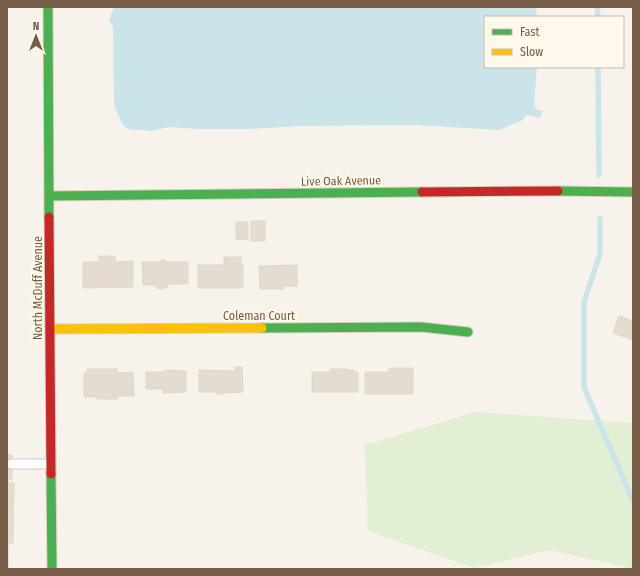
<svg xmlns="http://www.w3.org/2000/svg" width="640" height="576" viewBox="0 0 640 576" font-family="'Fira Sans Condensed',sans-serif">
  <style>
    .green { fill: #e1efd4 }
    .water { fill: #cae4e9 }
    .lines { fill: none; stroke-linecap: round; stroke-linejoin: round }
    .stream { stroke: #cae4e9; stroke-width: 5.5 }
    .building { fill: #e4dcd1; stroke: #e0d6cc }
    .lane-casing { stroke: #d6cfc6; stroke-width: 11 }
    .fast-casing { stroke: #d7d0c6; stroke-width: 11 }
    .slow-casing { stroke: #d7d0c6; stroke-width: 11 }
    .jam-casing { stroke: #d7d0c6; stroke-width: 11 }
    .lane { stroke: #fefdfc; stroke-width: 9 }
    .fast { stroke: #4caf50; stroke-width: 9 }
    .slow { stroke: #ffc107; stroke-width: 9 }
    .jam { stroke: #c62828; stroke-width: 9 }
    .labels { text-anchor: middle; dominant-baseline: central; stroke-width: 4; stroke-linejoin: round; paint-order: stroke }
    .street-label { font-size: 12px; fill: #775c48; stroke: #fff9eb }
  </style>
  <rect width="100%" height="100%" fill="#f7f3ea"/>
  <!-- green -->
  <path class="green" d="M476,412L633,423V569L550,550L474,568L368,531L365,445Z"/>
  <!-- water -->
  <path class="water" d="M114,7H536L537,17H485V67H537L534,105L537,110L543,111L540,118L526,115L523,120L499,130L416,125L300,126L249,129H198L169,127L151,131L127,129L122,124L114,105L113,27L109,20Z"/>
  <g class="lines">
    <!-- stream -->
    <path class="stream" d="M597,7L598,17
      M598,67L599,175
      M600,218V254L584,302V387L633,501"/>
  </g>
  <!-- building -->
  <path class="building" d="M251,221H265V241H251Z
    M236,222H248V240L236,239Z
    M99,256H115V262L133,261V287L83,288V262H99Z
    M224,257H241V265H243V288H198V265H224Z
    M161,260H165V262H188V284H169L167,287L162,289L157,288L154,285H143L142,262H161Z
    M297,265V286H284V289H260L259,266Z
    M619,316L633,321V340L613,333Z
    M235,367H242L243,392L223,393V394H217V392H199V370L235,371Z
    M389,368H413V394H365V372H389Z
    M87,369H117V373L133,372L134,396H118V399H97V397H84V373H87Z
    M330,369H347V370H354V372H358V392H312V372H330Z
    M165,370L186,371V392L163,393V389H146V372H165Z
    M7,455H12V480H7Z
    M7,482L14,483L13,543H8V569Z"/>
  <g class="lines">
    <defs>
      <path id="lane" d="M12,464H51"/>
      <path id="fast" d="M48,7L49,217
        M558,191L633,192
        M49,196L422,192
        M262,328L421,327L468,332
        M51,474L52,569"/>
      <path id="slow" d="M51,329L262,328"/>
      <path id="jam" d="M422,192L558,191
        M49,217L51,474"/>
    </defs>
    <!-- lane casing -->
    <use href="#lane" class="lane-casing"/>
    <!-- fast casing -->
    <use href="#fast" class="fast-casing"/>
    <!-- slow casing -->
    <use href="#slow" class="slow-casing"/>
    <!-- jam casing -->
    <use href="#jam" class="jam-casing"/>
    <!-- lane -->
    <use href="#lane" class="lane"/>
    <!-- fast -->
    <use href="#fast" class="fast"/>
    <!-- slow -->
    <use href="#slow" class="slow"/>
    <!-- jam -->
    <use href="#jam" class="jam"/>
  </g>
  <g class="labels">
    <!-- street labels -->
    <g class="street-label">
      <text transform="translate(341 181) rotate(-1)">Live Oak Avenue</text>
      <text transform="translate(38 288) rotate(-90)">North McDuff Avenue</text>
      <text x="259" y="316">Coleman Court</text>
    </g>
  </g>
  <!-- border -->
  <rect width="640" height="576" fill="none" stroke="#775c48" stroke-width="16"/>
  <!-- legend -->
  <rect x="484" y="16" width="140" height="52" fill="#fff9eb" stroke="#c9baaa"/>
  <rect x="492" y="29" width="20" height="6" fill="#4caf50" stroke="#c9baaa"/>
  <text x="520" y="36" font-size="12" fill="#775c48">Fast</text>
  <rect x="492" y="49" width="20" height="6" fill="#ffc107" stroke="#c9baaa"/>
  <text x="520" y="56" font-size="12" fill="#775c48">Slow</text>
  <!-- north arrow -->
  <g transform="translate(36 36)" stroke="#fff9eb" stroke-width="3" paint-order="stroke">
  <path d="M0-3L7 15L0 10L-7 15Z" fill="#775c48"/>
  <text y="-6" font-size="11" font-weight="bold" text-anchor="middle" fill="#775c48">N</text>
  </g>
</svg>
